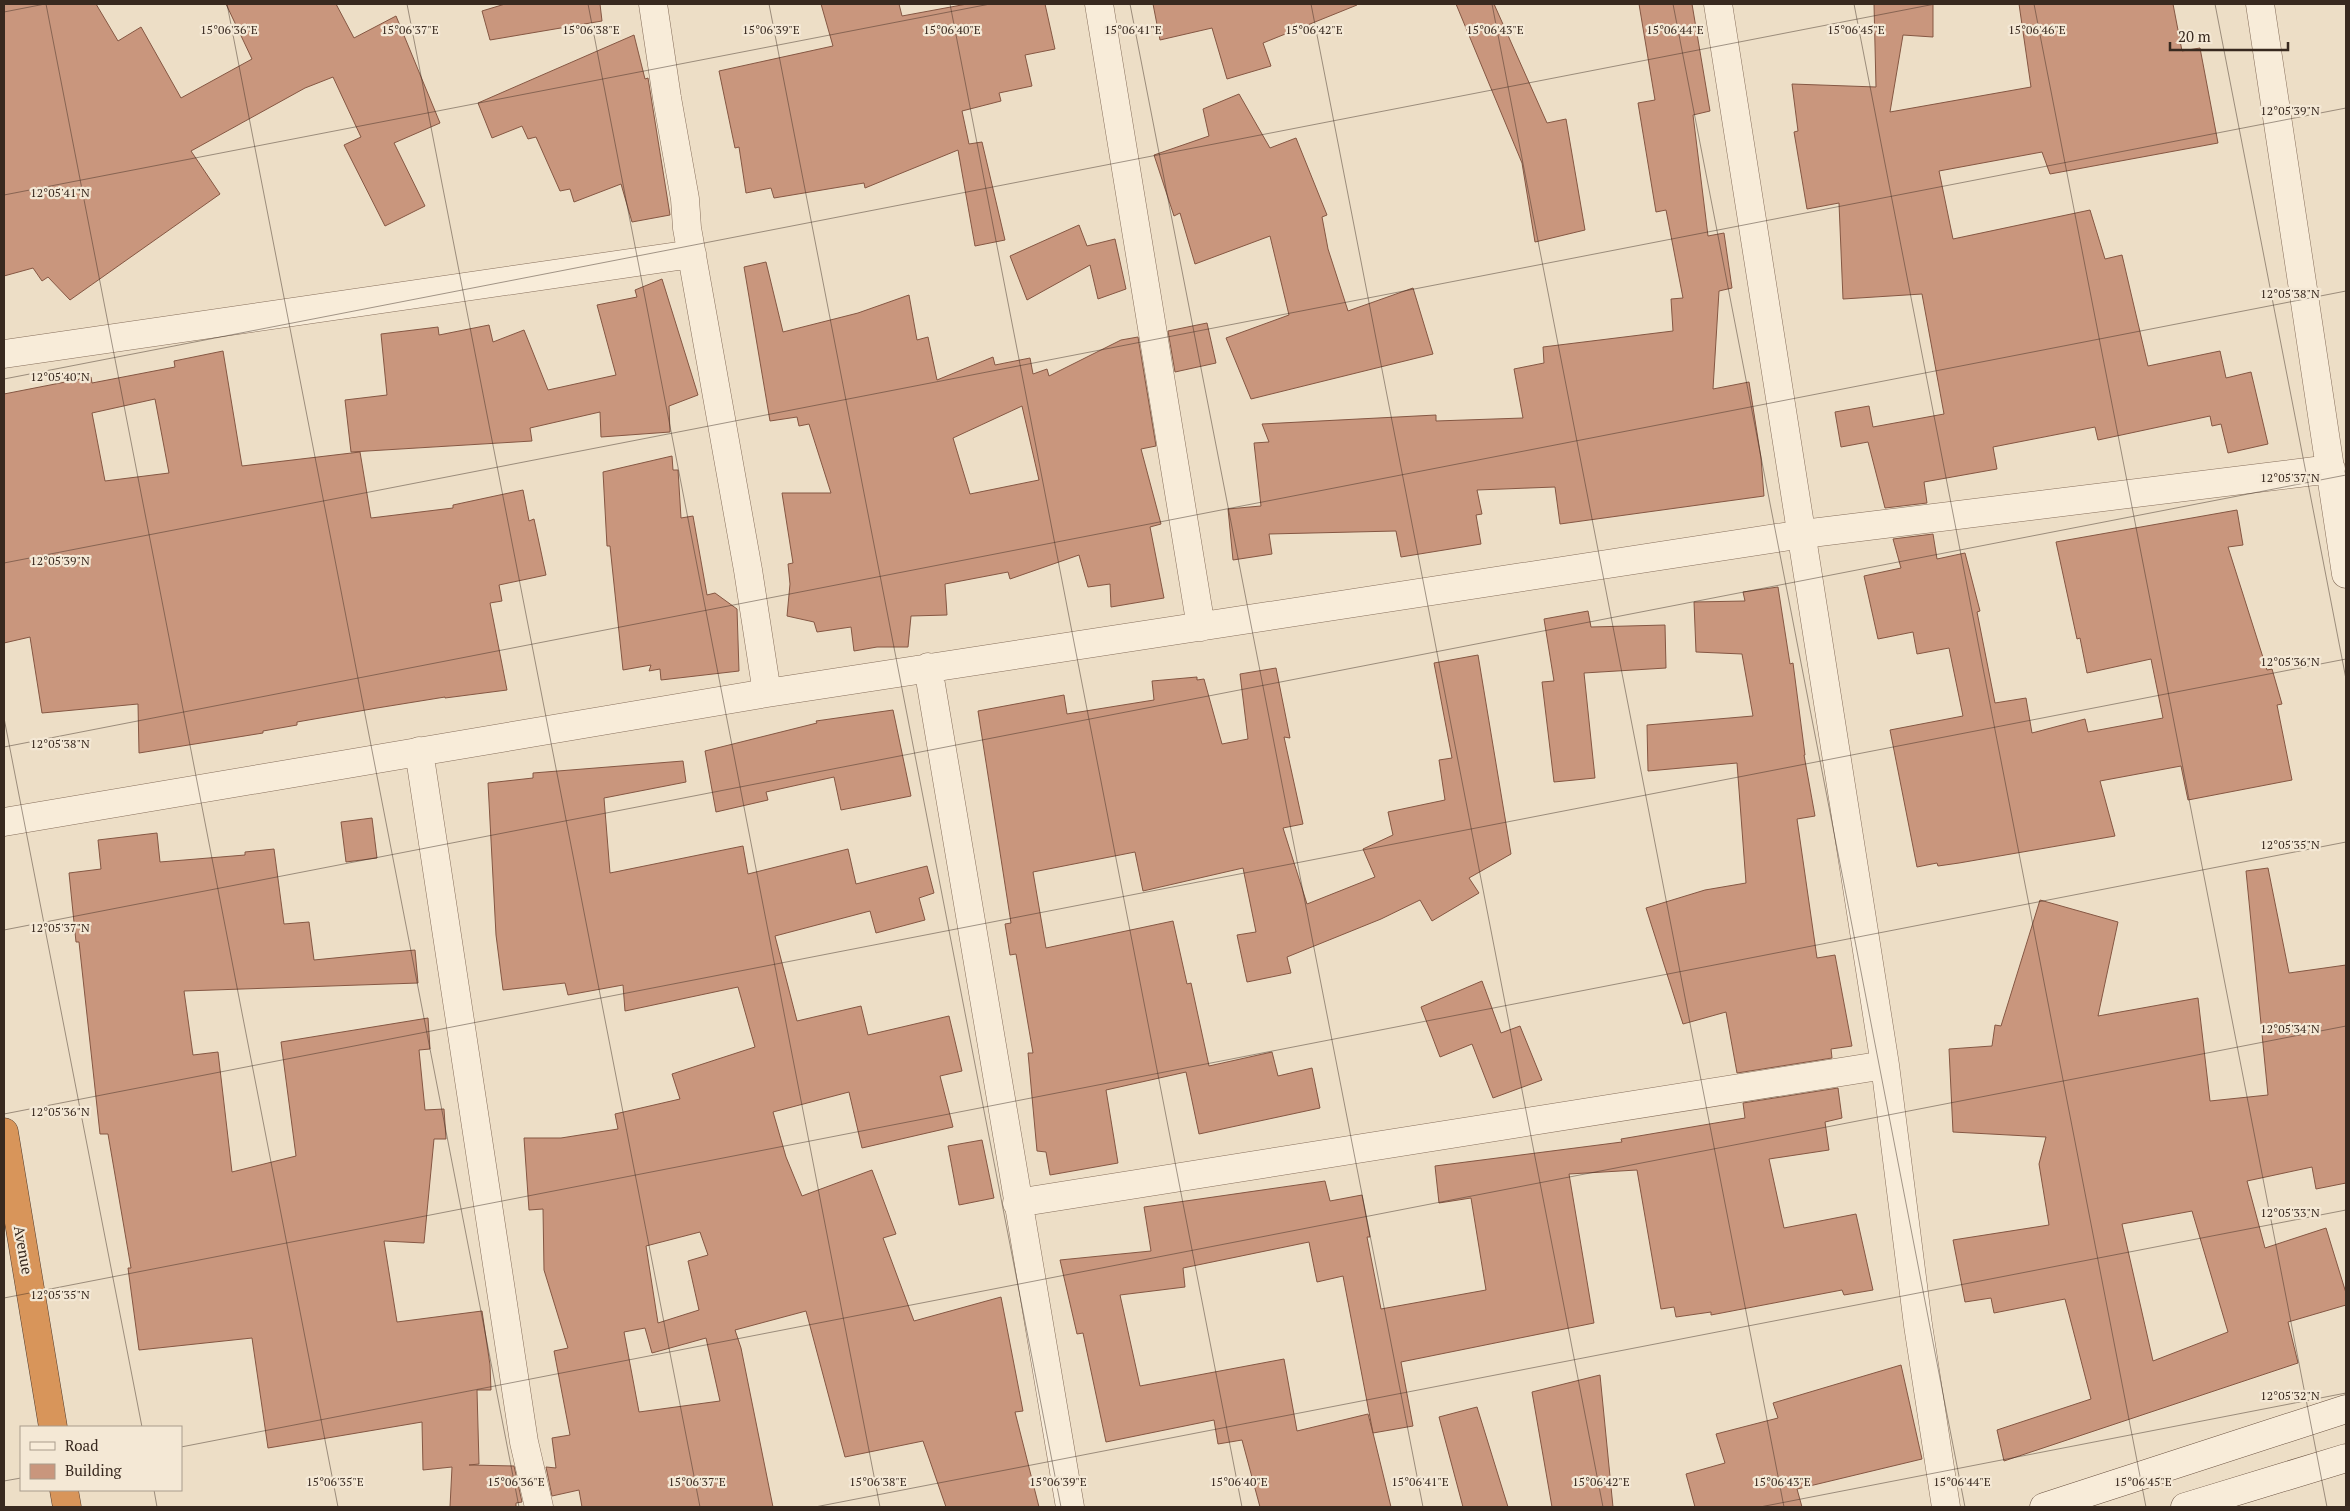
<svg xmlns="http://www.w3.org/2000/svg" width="2350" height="1511" viewBox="0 0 2350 1511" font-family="'PT Serif',serif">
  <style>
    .building { fill: #c9967d; stroke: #855743; fill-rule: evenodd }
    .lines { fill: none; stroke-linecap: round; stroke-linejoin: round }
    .street-casing { stroke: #876f5c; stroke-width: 29 }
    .secondary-casing { stroke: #69503f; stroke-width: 29 }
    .highway-casing { stroke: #553e30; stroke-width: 29 }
    .street { stroke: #f8ecd9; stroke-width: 28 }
    .secondary { stroke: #f8ecd9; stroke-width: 28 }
    .highway { stroke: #d8955a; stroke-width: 28 }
    .ticks { fill: none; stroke: #38291f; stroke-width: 1; stroke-opacity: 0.45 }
    .labels { text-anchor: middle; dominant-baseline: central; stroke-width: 4.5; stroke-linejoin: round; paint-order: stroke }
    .street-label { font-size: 15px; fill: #38291f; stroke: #f4e8d5 }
    .ticks-label { font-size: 12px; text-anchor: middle; fill: #38291f; stroke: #f4e8d5; stroke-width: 4.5; stroke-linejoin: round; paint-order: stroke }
  </style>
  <rect width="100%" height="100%" fill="#eddec6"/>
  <!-- building -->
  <path class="building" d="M4,4H96L118,41L141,27L181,98L252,59L226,4H336L354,38L396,16L440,123L394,143L425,206L385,226L344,145L361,137L333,77L305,88L191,151L220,194L70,300L48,277L42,281L33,268L4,276Z
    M505,4H600L602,21L490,40L482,11Z
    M821,4H899L902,16L967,4H1045L1055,49L1025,55L1032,86L999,93L1001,101L962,111L969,144L982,142L1005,240L975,246L958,150L865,188L864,183L774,198L771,188L746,193L739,147L735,148L719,71L833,46Z
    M1153,4H1357V5L1263,43L1271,66L1227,79L1212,28L1160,40Z
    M1456,4H1494L1547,123L1566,119L1585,230L1535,242L1522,163Z
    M1639,4H1692L1710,111L1693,115L1708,236L1724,233L1732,288L1719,291L1713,389L1749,382L1761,458L1764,496L1560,524L1555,487L1477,490L1482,514L1476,515L1481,544L1401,557L1396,531L1269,534L1272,554L1233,560L1228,509L1261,506L1254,443L1269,442L1262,424L1436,415V421L1523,418L1514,369L1544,363L1543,347L1673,331L1671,299L1683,298L1666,210L1656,212L1638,103L1655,100Z
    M1874,4H1933V37L1903,35L1890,112L2031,87L2019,4H2173L2182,51L2200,48L2218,143L2050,174L2042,152L1939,171L1953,239L2090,210L2105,259L2122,255L2148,366L2220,351L2226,378L2251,372L2268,444L2228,453L2221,424L2212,426L2210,416L2098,440L2095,427L1993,447L1997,469L1924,482L1927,503L1885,508L1868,442L1841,447L1835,412L1869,406L1873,427L1944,414L1922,294L1843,299L1839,203L1807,209L1794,132L1798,131L1792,84L1876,87Z
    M634,35L645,79L648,78L670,215L632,222L621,184L574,202L570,189L560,191L536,137L528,139L522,126L492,138L478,103Z
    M1239,94L1270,148L1296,138L1327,215L1322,217L1328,249L1348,311L1413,288L1433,354L1251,399L1226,338L1289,315L1270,236L1195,264L1180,213L1174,216L1154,155L1209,136L1203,109Z
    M1079,225L1087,246L1115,239L1126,289L1098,299L1090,265L1027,300L1010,256Z
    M766,262L783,332L858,313L909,295L917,340L928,337L937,380L993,357L995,365L1030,358L1033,374L1047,369L1049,376L1121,340L1138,337L1156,446L1141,449L1161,524L1150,527L1164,598L1111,607L1110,584L1088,587L1079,555L1010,579L1008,572L945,584L947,615L911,616L908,647H877L854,651L851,627L817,632L814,622L787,616L790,584L788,564L793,563L782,493H831L809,424L799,426L797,417L770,421L744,267ZM1022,406L1039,480L970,494L953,438Z
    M662,279L698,395L669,406L670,432L601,437L600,412L530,428L532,441L351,452L345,400L387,395L381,334L438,327L439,335L489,325L493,342L524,330L548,390L616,375L597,305L637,297L635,290Z
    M1207,323L1216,363L1175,372L1168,331Z
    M223,351L242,466L360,452L371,518L453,508V505L523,490L529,521L534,519L546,575L499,585L502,601L490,603L507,690L445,698V697L377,708L297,722V725L263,731V733L139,753L138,704L42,713L30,637L4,643V394L91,377L92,383L175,367L174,361ZM155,399L169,473L105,481L92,413Z
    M672,456L673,470H678L681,518L693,516L707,595L715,593L737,609L739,671L661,680L660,669L649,671L651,665L623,670L610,546H607L603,472Z
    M2237,510L2243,545L2228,547L2267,670L2272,669L2282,704L2277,705L2292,780L2188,800L2181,766L2100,781L2115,836L1959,863L1938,866L1937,863L1917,867L1890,730L1963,716L1949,648L1917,654L1913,632L1878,639L1864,576L1901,568L1893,539L1933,534L1937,559L1965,553L1980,611L1977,612L1995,703L2026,698L2032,733L2085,719L2088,732L2163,718L2151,659L2087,673L2080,638L2077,639L2056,542Z
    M1778,587L1790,664L1793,663L1805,755H1804L1815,816L1797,819L1817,958L1835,955L1852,1046L1831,1049L1832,1058L1737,1073L1726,1012L1683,1024L1646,908L1705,890L1746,883L1737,763L1648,771L1647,725L1753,716L1742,654L1696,652L1694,602L1745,601L1743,592Z
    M1588,611L1591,627L1665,625L1666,668L1584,673L1595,778L1554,782L1542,682L1554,681L1544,619Z
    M1478,655L1511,854L1469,878L1479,893L1432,921L1420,900L1381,919L1287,957L1291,973L1247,982L1237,935L1256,932L1243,868L1143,891L1135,852L1033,872L1046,948L1173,921L1187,984L1191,983L1209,1066L1272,1052L1278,1076L1312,1068L1320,1108L1199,1134L1186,1072L1106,1090L1118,1163L1050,1175L1046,1152L1037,1151L1028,1053H1033L1016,954L1010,955L1005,924L1011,923L978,711L1064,695L1067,714L1154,700L1152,681L1197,677V680L1204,679L1222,744L1248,739L1240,674L1276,668L1290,738L1284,737L1303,824L1283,828L1307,904L1375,877L1363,849L1393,835L1388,812L1445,800L1439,760L1452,758L1434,663Z
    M893,710L911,796L841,810L834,777L766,792L768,800L716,812L705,751L817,723L816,721Z
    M683,761L686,782L604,798L610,873L743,846L748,874L848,849L856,884L927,866L934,893L919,898L925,920L876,933L870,911L775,936L797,1021L861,1006L868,1035L949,1016L962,1071L940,1076L953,1127L862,1148L849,1092L773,1112L786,1157L802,1196L872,1170L896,1234L883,1238L914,1321L1001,1297L1023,1411L1015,1412L1039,1507H946L923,1441L845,1457L806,1311L735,1330L741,1348L773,1507H582L579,1490L552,1496L546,1467L556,1468L552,1438L570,1435L554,1351L568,1348L544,1270L543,1209L529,1210L524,1138H561L618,1129L615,1114L680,1099L672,1074L755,1047L738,987L625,1011L623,985L568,995L565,983L503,990L496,935L488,783L533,778V773ZM700,1232L708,1255L688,1261L699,1310L658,1323L646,1246ZM645,1328L652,1353L706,1338L720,1401L639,1412L624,1332Z
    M372,818L377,858L346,862L341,822Z
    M157,833L160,862L245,855V852L274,849L284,924L309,922L314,960L415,950L418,983L184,991L193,1055L218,1052L232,1172L296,1156L281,1042L428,1018L430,1049L419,1050L425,1110L444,1109L446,1139H434L424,1243L384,1241L397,1322L482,1311L490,1365L491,1390H477L479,1464L469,1465L514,1466L522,1502L516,1503V1507H450L452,1467L423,1470L422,1422L268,1448L252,1338L139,1350L128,1268H131L108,1134H100L79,942H76L69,873L101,869L98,840Z
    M2268,868L2289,973L2346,965V1183L2316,1189L2312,1167L2247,1181L2265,1248L2326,1228L2346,1293V1305L2288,1322L2298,1363L2004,1461L1997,1430L2091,1399L2065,1299L1994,1313L1991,1298L1965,1302L1953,1240L2049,1225L2039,1164L2046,1137L1953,1132L1949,1049L1992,1046L1995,1025L2001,1026L2040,900L2118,922L2098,1016L2198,998L2210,1101L2268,1095L2246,871ZM2192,1211L2228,1332L2153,1361L2122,1224Z
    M1482,981L1501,1033L1520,1026L1542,1080L1493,1098L1472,1044L1440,1057L1421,1007Z
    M1838,1088L1842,1118L1825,1122L1829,1150L1769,1159L1784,1228L1856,1214L1873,1290L1844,1295L1842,1290L1711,1315V1312L1676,1317L1674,1307L1661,1309L1637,1170L1569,1174L1594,1323L1401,1362L1413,1426L1373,1433L1391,1507H1260L1242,1440L1218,1444L1214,1420L1106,1442L1083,1333L1077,1334L1060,1260L1151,1251L1144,1207L1325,1181L1330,1201L1362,1195L1370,1237H1367L1381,1309L1486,1290L1471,1198L1439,1203L1435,1166L1622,1142L1621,1139L1745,1118L1743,1103ZM1309,1242L1317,1282L1343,1276L1373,1433L1368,1414L1297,1431L1284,1359L1140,1386L1120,1295L1185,1287L1183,1268Z
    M982,1140L994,1198L959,1205L948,1146Z
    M1901,1365L1922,1459L1797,1489L1802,1507H1695L1686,1474L1725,1463L1716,1434L1778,1418L1773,1403Z
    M1600,1375L1613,1507H1552L1532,1392Z
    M1477,1407L1508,1507H1463L1439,1417Z"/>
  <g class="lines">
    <defs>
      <path id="street" d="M653,4L667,98L685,199L687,228L748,570L767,693
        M1099,4L1201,627
        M1718,4L1885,1065L1918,1325L1946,1507
        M2260,4L2346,574
        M4,354L692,254
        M928,667L1070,1507
        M419,751L524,1442L539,1507
        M4,822L767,693L1803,534L2331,469
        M1017,1203L1885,1065"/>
      <path id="secondary" d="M2044,1507L2346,1409
        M2185,1507L2346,1458"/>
      <path id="highway" d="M4,1132L53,1427
        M64,1490L67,1507"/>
    </defs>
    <!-- street casing -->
    <use href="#street" class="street-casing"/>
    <!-- secondary casing -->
    <use href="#secondary" class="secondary-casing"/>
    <!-- highway casing -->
    <use href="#highway" class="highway-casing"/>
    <!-- street -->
    <use href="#street" class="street"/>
    <!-- secondary -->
    <use href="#secondary" class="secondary"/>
    <!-- highway -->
    <use href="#highway" class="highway"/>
  </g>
  <!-- ticks -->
  <path class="ticks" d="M46,4L338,1507M227,4L519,1507M407,4L700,1507M588,4L880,1507M769,4L1061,1507M950,4L1242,1507M1130,4L1423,1507M1311,4L1603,1507M1492,4L1784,1507M1673,4L1965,1507M1854,4L2146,1507M2034,4L2327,1507M2215,4L2346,679M4,12L45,4M4,195L990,4M4,379L1935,4M4,563L2346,108M4,718L142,1427M4,747L2346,291M4,930L2346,475M4,1114L2346,659M4,1298L2346,842M181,1447L2346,1026M4,1481L21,1478M154,1490L157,1507M815,1507L2346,1210M1760,1507L2346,1393"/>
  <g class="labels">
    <!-- street labels -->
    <g class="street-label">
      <text transform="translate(24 1250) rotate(80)">Avenue</text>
    </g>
  </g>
  <g class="ticks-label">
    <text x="229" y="34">15°06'36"E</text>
    <text x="410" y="34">15°06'37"E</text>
    <text x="591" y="34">15°06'38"E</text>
    <text x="771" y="34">15°06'39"E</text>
    <text x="952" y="34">15°06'40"E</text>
    <text x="1133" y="34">15°06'41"E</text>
    <text x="1314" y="34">15°06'42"E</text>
    <text x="1495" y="34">15°06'43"E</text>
    <text x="1675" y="34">15°06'44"E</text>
    <text x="1856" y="34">15°06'45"E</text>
    <text x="2037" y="34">15°06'46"E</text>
    <text x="2290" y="115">12°05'39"N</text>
    <text x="60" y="197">12°05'41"N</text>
    <text x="2290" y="298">12°05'38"N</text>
    <text x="60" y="381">12°05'40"N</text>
    <text x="2290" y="482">12°05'37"N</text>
    <text x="60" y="565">12°05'39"N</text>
    <text x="2290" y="666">12°05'36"N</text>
    <text x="60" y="748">12°05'38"N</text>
    <text x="2290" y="849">12°05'35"N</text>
    <text x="60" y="932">12°05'37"N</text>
    <text x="2290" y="1033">12°05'34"N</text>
    <text x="60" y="1116">12°05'36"N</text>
    <text x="2290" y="1217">12°05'33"N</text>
    <text x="60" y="1299">12°05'35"N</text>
    <text x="2290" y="1400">12°05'32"N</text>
    <text x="335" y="1486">15°06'35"E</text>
    <text x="516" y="1486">15°06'36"E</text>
    <text x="697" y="1486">15°06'37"E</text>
    <text x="878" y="1486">15°06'38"E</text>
    <text x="1058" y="1486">15°06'39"E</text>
    <text x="1239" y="1486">15°06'40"E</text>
    <text x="1420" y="1486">15°06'41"E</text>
    <text x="1601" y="1486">15°06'42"E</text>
    <text x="1782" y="1486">15°06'43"E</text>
    <text x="1962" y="1486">15°06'44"E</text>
    <text x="2143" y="1486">15°06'45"E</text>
  </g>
  <!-- border -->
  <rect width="2350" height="1511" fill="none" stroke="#38291f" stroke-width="10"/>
  <!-- legend -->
  <rect x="20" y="1426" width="162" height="65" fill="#f4e8d5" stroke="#a99c8c"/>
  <rect x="30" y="1442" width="25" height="8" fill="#f8ecd9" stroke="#a99c8c"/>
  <text x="65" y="1451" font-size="15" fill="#38291f">Road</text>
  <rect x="30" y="1464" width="25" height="15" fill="#c9967d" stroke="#a99c8c"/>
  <text x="65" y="1476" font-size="15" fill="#38291f">Building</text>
  <!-- scale -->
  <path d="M2170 42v8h118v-8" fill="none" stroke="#38291f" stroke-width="2.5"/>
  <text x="2178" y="42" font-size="15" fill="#38291f" stroke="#f4e8d5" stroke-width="4" paint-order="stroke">20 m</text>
</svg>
